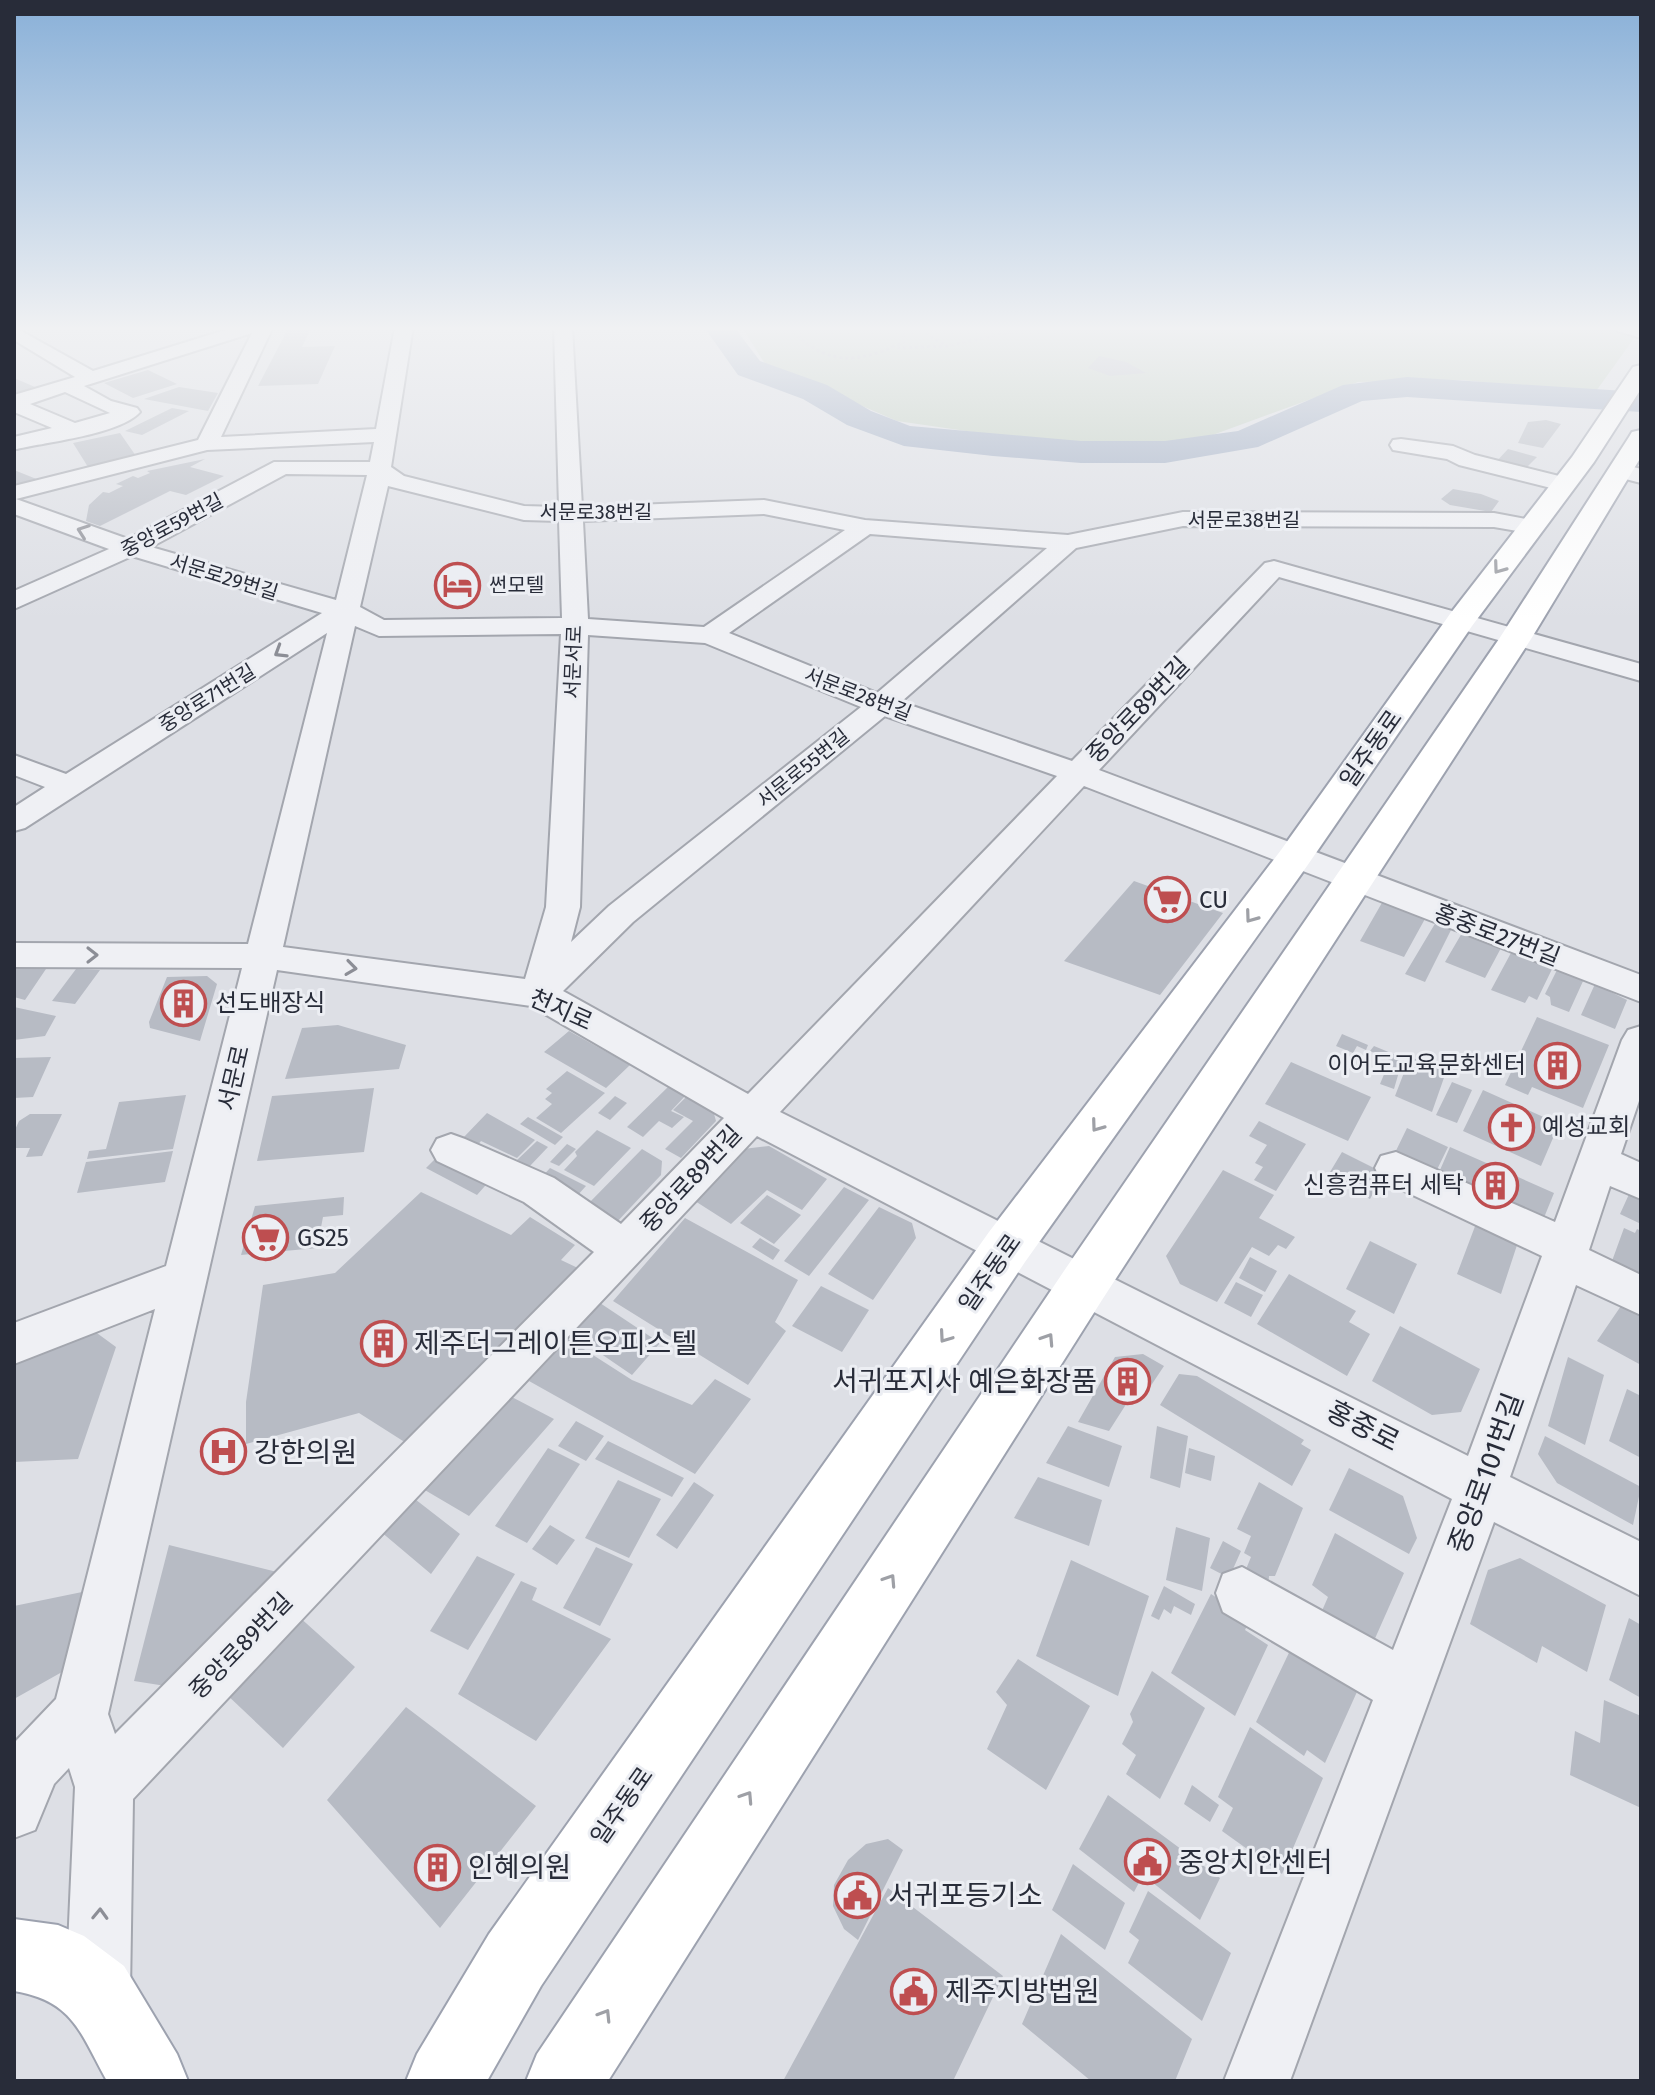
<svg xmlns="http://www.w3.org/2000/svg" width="1655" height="2095" viewBox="0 0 1655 2095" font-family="'Fira Sans','Noto Sans KR',sans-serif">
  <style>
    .green { fill: #c0cebf }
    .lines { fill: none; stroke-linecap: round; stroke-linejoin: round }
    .river { fill: #9ba9c1; fill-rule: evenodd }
    .building { fill: #b7bbc4 }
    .minor-casing { stroke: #a3a6ae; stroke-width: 4 }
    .major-casing { stroke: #9da2af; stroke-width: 4 }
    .path { stroke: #bbbdc3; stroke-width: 3; stroke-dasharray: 3 3; stroke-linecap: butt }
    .minor { fill: #eff0f4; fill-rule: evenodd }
    .major { fill: #fff; fill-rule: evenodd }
    .oneway { stroke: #8c8e96 }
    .oneway2 { stroke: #9ea0a6 }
    .labels { text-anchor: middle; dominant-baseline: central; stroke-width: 6; stroke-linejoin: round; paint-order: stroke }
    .far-street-label { font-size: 20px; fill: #282c39; stroke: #eceef3 }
    .far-poi-label { font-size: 20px; fill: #282c39; stroke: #eceef3; text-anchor: start }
    .street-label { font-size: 24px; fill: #282c39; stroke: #eceef3 }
    .poi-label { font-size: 24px; fill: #282c39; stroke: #eceef3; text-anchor: start }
    .near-poi-label { font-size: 28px; fill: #282c39; stroke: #eceef3; text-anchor: start }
    .near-street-label { font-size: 28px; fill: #282c39; stroke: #eceef3 }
  </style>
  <rect width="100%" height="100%" fill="#dddfe5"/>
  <!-- green -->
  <path class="green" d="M742,327H1612L1637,334L1594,394L1463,380L1358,382L1188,444L1070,446L897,421L765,364Z"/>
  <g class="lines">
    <!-- river -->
    <path class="river" d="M704,327H734L760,361L827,385L871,411L910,426L1081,441H1165L1238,431L1343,385L1407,377L1641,392V412L1407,397L1362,401L1258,447L1165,463H1081L993,456L904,446L847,425L803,399L738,375Z"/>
  </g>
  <!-- building -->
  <path class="building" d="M311,328L302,347L335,346L318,384L258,386L288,329Z
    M1099,356L1126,362L1146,373L1110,376L1088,368Z
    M148,370L177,384L133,398L104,383Z
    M14,378L35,387L14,394Z
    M179,387L218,393L208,411L144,399Z
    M172,408L189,411L142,435L125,431Z
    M1546,420L1561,424L1543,448L1518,443L1528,422Z
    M120,433L136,456L88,467L73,443Z
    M1508,449L1537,457L1524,470L1495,463Z
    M205,459L190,467L224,476L186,495L170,491L100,526L86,521L89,505L103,492L109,493L123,486L116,484L133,476L138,478L150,473L147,471Z
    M14,470L44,482L14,488Z
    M1453,489L1481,494L1499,501L1491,512L1450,505L1441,499Z
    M1134,881L1223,913L1160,995L1064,961Z
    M1383,901L1426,917L1404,957L1360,941Z
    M1436,922L1452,928L1425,982L1405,974Z
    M1462,933L1501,948L1485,978L1445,962Z
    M1512,951L1553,967L1537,1000L1529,996L1525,1003L1491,990Z
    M14,965L48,966L25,1000L14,997Z
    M1558,968L1584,979L1569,1012L1551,1005L1550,997L1545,994Z
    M76,969L100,970L75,1004L52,1001Z
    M207,976L217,984L200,1041L150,1028L149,1022L167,977Z
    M1595,984L1627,1000L1615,1029L1581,1015Z
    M14,1007L56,1016L45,1036L14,1040Z
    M1537,1017L1609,1045L1583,1108L1532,1087L1528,1095L1505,1085Z
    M338,1025L406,1045L399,1069L285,1079L302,1028Z
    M569,1031L630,1065L606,1088L544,1052Z
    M1342,1034L1368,1045L1366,1050L1357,1046L1353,1053L1336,1046Z
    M1374,1046L1403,1058L1394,1089L1380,1084L1390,1060L1370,1051Z
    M51,1057L33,1097L14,1098V1058Z
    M1410,1057L1446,1072L1432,1112L1395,1096Z
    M1291,1062L1371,1097L1348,1141L1265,1104Z
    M567,1071L605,1093L561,1133L536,1118L552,1104L545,1099L552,1093L546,1089Z
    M1452,1082L1472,1090L1457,1123L1436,1115Z
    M669,1086L686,1095L671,1111L684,1117L672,1128L659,1121L643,1137L627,1127Z
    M374,1088L364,1152L257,1161L272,1096Z
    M1483,1090L1559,1124L1541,1166L1463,1131Z
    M186,1095L173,1149L87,1159L89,1151L106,1149L119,1102Z
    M615,1096L627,1103L610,1120L598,1113Z
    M687,1096L713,1110L716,1121L681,1158L665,1149L693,1121L673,1110Z
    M487,1113L535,1140L517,1158L481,1141L477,1146L463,1138Z
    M30,1114H62L42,1156L26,1157L30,1148H14V1132L19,1121Z
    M528,1117L563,1137L555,1145L520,1124Z
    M1259,1121L1306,1144L1276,1191L1254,1180L1263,1167L1255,1163L1267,1145L1249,1136Z
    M1407,1128L1448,1147L1432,1180L1391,1161Z
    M597,1130L631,1148L594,1186L564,1170L577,1156L575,1152Z
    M537,1141L548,1147L529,1167L517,1160Z
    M567,1144L576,1149L559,1166L550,1162Z
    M769,1146L827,1179L802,1210L767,1190L731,1224L695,1201L743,1149Z
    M1450,1147L1554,1193L1541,1225L1437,1177Z
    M642,1149L662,1161L661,1175L616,1223L587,1205Z
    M173,1151L165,1182L77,1193L86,1162Z
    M442,1152L492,1178L477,1195L426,1168Z
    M1342,1152L1384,1173L1370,1199L1327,1177Z
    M550,1168L586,1186L576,1197L541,1178Z
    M1223,1170L1274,1195L1259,1218L1295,1237L1286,1249L1278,1245L1269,1256L1252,1247L1217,1302L1180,1284L1166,1256Z
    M844,1187L869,1200L809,1276L784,1261Z
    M421,1192L511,1235L530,1217L575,1245L561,1260L580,1269L414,1448L359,1413L246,1444V1402L263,1285L335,1273Z
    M1630,1192L1641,1197V1224L1620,1214Z
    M767,1195L801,1215L774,1244L740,1223Z
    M344,1197L343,1215L323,1217L317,1248L241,1255L255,1206Z
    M879,1207L912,1223L916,1238L873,1300L828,1274Z
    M685,1218L798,1280L775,1322L786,1331L748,1385L613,1301Z
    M1477,1221L1519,1239L1501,1294L1457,1274Z
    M1624,1228L1635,1233L1637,1229L1641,1231V1279L1612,1261Z
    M760,1238L780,1250L773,1260L752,1247Z
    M1370,1241L1417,1264L1394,1314L1346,1289Z
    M1250,1257L1277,1271L1265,1292L1239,1278Z
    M1289,1274L1356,1311L1349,1322L1370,1334L1347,1376L1257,1324Z
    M1236,1282L1263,1295L1251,1317L1224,1303Z
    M821,1286L869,1310L842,1352L792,1326Z
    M600,1303L660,1343L632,1375L572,1334Z
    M1623,1303L1641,1312V1365L1597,1341Z
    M1400,1326L1480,1369L1461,1412L1432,1415L1372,1381Z
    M90,1328L116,1347L78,1459L14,1462V1362Z
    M568,1339L632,1380L692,1405L715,1379L751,1399L695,1474L529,1381Z
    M1143,1354L1164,1366L1142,1399L1132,1395L1109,1431L1078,1422L1115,1357Z
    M1568,1357L1604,1375L1585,1445L1548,1426Z
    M1179,1374L1197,1376L1304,1440L1301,1444L1311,1450L1292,1486L1160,1405Z
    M1627,1389L1641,1396V1458L1609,1441Z
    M506,1394L554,1419L469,1516L418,1486Z
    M576,1421L604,1436L586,1461L558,1446Z
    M1068,1426L1122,1446L1109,1487L1046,1463Z
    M1157,1426L1188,1436L1180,1488L1150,1478Z
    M1545,1436L1641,1487L1633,1525L1557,1483L1538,1454Z
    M608,1441L684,1478L672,1497L595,1459Z
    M548,1448L580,1464L527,1543L495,1526Z
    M1189,1448L1215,1456L1211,1481L1185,1473Z
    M1349,1468L1403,1496L1417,1538L1409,1554L1329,1510Z
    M1038,1477L1102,1500L1089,1546L1014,1518Z
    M618,1480L661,1499L629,1558L585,1538Z
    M694,1482L714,1495L677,1549L656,1535Z
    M1259,1482L1303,1508L1275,1576H1269L1268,1588L1244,1574L1251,1557L1244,1553L1251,1536L1237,1529Z
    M411,1496L460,1534L431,1574L380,1531Z
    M550,1525L575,1540L557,1565L532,1549Z
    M1176,1527L1210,1538L1202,1591L1166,1580Z
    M1335,1533L1404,1573L1373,1643L1321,1613L1328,1597L1312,1585Z
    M1223,1541L1241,1551L1229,1578L1210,1568Z
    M169,1545L297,1577L172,1687L134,1681Z
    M596,1547L633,1564L600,1626L563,1608Z
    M477,1556L515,1574L468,1650L430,1631Z
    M1520,1558L1606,1605L1587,1672L1542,1646L1537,1663L1470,1624L1488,1570Z
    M1071,1560L1149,1596L1118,1696L1036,1656Z
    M521,1581L537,1588L532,1600L611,1639L536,1741L458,1694Z
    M1164,1586L1195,1604L1191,1615L1174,1606L1171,1614L1164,1609L1159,1620L1151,1616Z
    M87,1591L62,1672L14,1699V1606Z
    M1211,1594L1250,1619L1245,1630L1268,1645L1235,1716L1171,1673Z
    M297,1615L355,1667L283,1748L224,1692Z
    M1629,1618L1641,1625V1698L1609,1680Z
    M1296,1638L1365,1674L1325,1763L1307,1750L1304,1756L1256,1722Z
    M1018,1659L1090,1706L1046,1790L987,1749L1007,1705L996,1692Z
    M1152,1671L1205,1708L1160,1799L1126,1774L1136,1755L1122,1744L1133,1722L1130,1714Z
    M1604,1700L1641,1716V1808L1570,1775L1575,1731L1600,1743Z
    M406,1707L536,1806L440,1928L327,1800Z
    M1250,1727L1323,1778L1282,1874L1222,1831L1233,1808L1218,1797Z
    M1192,1785L1219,1805L1210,1822L1184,1804Z
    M1108,1795L1220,1878L1200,1920L1143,1875L1134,1892L1079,1849Z
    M888,1839L903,1850L858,1940L844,1929L833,1906L834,1885L848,1860L866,1844Z
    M1073,1864L1125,1903L1105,1950L1052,1910Z
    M888,1888L1003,1976L953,2081H783Z
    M1148,1891L1231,1953L1202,2021L1128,1963L1139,1940L1129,1932Z
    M1061,1934L1192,2039L1175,2081H1091L1022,2024Z"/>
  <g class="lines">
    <defs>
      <path id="minor" d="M14,327L93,371L235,327H273L221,437L376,429L395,327H413L391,467L404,476L524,506L559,507L554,327H572L582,507L764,500L865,520L1068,535L1183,512L1494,513L1537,521L1541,526L1537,531L1529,533L1494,527L1183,526L1076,548L901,702L1072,761L1265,563L1274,561L1641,664V681L1279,577L1099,770L1641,975V1002L1084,786L780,1112L1468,1456L1542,1256L1381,1180L1375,1168L1381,1156L1396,1152L1555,1222L1622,1040L1628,1030L1641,1026V1095L1621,1154L1641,1163V1199L1610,1186L1589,1250L1641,1275V1315L1576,1285L1510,1477L1641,1542V1596L1494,1522L1290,2081H1224L1373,1700L1223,1612L1216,1593L1223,1574L1242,1567L1393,1650L1452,1499L757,1136L133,1799L130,1992L121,2015L98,2024L75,2015L66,1992L75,1787L69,1768L54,1784L35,1830L14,1838V1743L56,1699L155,1309L14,1364V1323L166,1266L242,968L14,967V943L248,944L327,633L25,828L14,831V807L45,787L14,775V755L66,774L322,613L132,556L14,609V591L109,549L14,514V486L198,440L252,333L84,386L111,401L137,408L140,412C121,434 47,442 17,449H14V437L52,428L14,412V395L75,377L14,340ZM65,392L110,413L75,423L30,404ZM374,442L370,462H274L128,539L16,499L207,450ZM286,474L367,475L336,600L151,547ZM388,486L524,520L559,521L562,618L384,620L360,607ZM764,514L845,530L704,627L588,619L583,521ZM870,534L1047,548L877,693L729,633ZM355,626L379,636L561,634L546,907L525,979L283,947ZM588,635L705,643L861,707L609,906L571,942L580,907ZM885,716L1057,776L748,1094L563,991L633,922ZM277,970L531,1006L724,1118L621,1224L554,1178L465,1139L451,1134L437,1139L431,1150L437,1161L524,1202L594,1252L115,1734L108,1714Z
        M1615,327H1641V338L1618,331Z
        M1401,439L1453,446L1475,455L1571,479L1574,484L1571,489L1563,491L1459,465L1447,459L1393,450L1390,445L1393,440Z
        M1622,464L1641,469V483L1614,476L1611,471L1614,466Z"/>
      <path id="major" d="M1641,365V389L1594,462L1472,626L1307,866L1025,1262L541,1986L487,2081H406L417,2054L489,1934L989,1232L1281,850L1450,614L1572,457L1633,367Z
        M1641,430V457L1531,639L1102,1300L608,2081H526L537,2054L1066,1268L1499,639L1629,437L1632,432Z
        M14,1919L58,1925L84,1936L124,1966L177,2054L188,2081H107C80,2033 74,2001 14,1991Z"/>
    </defs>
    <!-- minor casing -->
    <use href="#minor" class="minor-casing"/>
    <!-- major casing -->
    <use href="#major" class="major-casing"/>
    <!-- path -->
    <path class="path" d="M789,327C826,367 857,364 904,342L902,327
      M925,327L928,336L947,345
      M897,348L947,346L1034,327"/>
    <!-- minor -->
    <use href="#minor" class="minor"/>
    <!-- major -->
    <use href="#major" class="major"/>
  </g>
  <!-- one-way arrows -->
  <defs><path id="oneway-chevron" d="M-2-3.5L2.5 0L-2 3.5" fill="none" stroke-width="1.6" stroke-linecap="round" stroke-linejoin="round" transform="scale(2)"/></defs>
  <g class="oneway">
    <use href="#oneway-chevron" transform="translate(83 531) rotate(-160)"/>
    <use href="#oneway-chevron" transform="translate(280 652) rotate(148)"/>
    <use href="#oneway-chevron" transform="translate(92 955)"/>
    <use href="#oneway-chevron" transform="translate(351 968) rotate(8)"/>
    <use href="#oneway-chevron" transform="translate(100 1914) rotate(-88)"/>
  </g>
  <g class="oneway2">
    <use href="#oneway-chevron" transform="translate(1499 568) rotate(126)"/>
    <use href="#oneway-chevron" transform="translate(1251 917) rotate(126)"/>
    <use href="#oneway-chevron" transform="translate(1097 1126) rotate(126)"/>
    <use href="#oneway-chevron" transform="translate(945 1337) rotate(125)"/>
    <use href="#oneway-chevron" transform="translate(1048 1339) rotate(-57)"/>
    <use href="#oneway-chevron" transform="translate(890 1580) rotate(-57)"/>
    <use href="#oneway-chevron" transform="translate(747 1797) rotate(-57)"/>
    <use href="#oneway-chevron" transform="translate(605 2015) rotate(-58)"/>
  </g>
  <!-- sky -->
  <linearGradient id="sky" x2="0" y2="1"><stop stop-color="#89b0d8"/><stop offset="0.53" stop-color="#f0f1f3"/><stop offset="1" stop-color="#f0f1f3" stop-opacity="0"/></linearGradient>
  <rect width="1655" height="620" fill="url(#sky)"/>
  <!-- icons -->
  <defs>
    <symbol id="hotel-ring" viewBox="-11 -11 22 22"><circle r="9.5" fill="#eceef3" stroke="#be4e50" stroke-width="1.5"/><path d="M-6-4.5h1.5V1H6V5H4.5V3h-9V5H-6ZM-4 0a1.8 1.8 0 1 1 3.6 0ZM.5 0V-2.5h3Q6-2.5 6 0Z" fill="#be4e50"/></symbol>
    <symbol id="supermarket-ring" viewBox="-11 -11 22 22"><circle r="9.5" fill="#eceef3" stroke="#be4e50" stroke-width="1.5"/><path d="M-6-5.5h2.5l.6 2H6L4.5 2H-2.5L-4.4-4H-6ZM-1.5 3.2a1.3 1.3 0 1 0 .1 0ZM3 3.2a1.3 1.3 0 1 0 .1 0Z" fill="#be4e50"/></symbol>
    <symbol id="building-ring" viewBox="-11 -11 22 22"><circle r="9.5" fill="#eceef3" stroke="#be4e50" stroke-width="1.5"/><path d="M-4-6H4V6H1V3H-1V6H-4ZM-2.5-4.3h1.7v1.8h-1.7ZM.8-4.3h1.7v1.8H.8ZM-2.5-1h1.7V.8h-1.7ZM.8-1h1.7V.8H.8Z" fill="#be4e50"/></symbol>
    <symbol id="church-ring" viewBox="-11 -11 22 22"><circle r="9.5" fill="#eceef3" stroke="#be4e50" stroke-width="1.5"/><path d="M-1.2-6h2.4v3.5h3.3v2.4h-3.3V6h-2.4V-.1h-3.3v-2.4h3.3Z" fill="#be4e50"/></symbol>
    <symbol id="hospital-ring" viewBox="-11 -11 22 22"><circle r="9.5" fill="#eceef3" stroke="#be4e50" stroke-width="1.5"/><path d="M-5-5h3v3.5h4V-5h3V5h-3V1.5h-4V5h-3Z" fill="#be4e50"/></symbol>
    <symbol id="civic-ring" viewBox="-11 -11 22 22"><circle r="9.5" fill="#eceef3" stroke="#be4e50" stroke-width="1.5"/><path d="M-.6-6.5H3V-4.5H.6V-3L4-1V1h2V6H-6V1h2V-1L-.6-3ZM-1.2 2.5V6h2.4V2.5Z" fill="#be4e50"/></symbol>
  </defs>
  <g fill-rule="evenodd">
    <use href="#hotel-ring" x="432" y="560" width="51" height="51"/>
    <use href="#supermarket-ring" x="1142" y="874" width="51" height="51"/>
    <use href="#building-ring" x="158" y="978" width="51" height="51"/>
    <use href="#building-ring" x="1532" y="1040" width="51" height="51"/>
    <use href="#church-ring" x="1486" y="1102" width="51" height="51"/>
    <use href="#building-ring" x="1470" y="1160" width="51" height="51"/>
    <use href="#supermarket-ring" x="240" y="1212" width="51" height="51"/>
    <use href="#building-ring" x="358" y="1318" width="51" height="51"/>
    <use href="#building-ring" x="1102" y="1356" width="51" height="51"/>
    <use href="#hospital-ring" x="198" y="1426" width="51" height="51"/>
    <use href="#civic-ring" x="1122" y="1836" width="51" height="51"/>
    <use href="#building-ring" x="412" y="1842" width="51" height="51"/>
    <use href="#civic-ring" x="832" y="1870" width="51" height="51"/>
    <use href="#civic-ring" x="888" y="1966" width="51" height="51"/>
  </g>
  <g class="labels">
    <!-- far-street labels -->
    <g class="far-street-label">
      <text x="596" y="512">서문로38번길</text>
      <text x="1244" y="520">서문로38번길</text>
      <text transform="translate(172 525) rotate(-28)">중앙로59번길</text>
      <text transform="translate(224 577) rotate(17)">서문로29번길</text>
      <text transform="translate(573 662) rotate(-88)">서문서로</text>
      <text transform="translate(858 694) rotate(21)">서문로28번길</text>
      <text transform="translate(207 698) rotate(-32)">중앙로71번길</text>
      <text transform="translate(803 768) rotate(-39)">서문로55번길</text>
    </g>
    <!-- far-poi labels -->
    <g class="far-poi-label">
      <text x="489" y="585">썬모텔</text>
    </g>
    <!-- street labels -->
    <g class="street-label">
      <text transform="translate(1138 710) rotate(-46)">중앙로89번길</text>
      <text transform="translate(1371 749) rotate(-55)">일주동로</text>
      <text transform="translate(1497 935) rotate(21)">홍중로27번길</text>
      <text transform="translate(561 1010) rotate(24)">천지로</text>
      <text transform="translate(234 1078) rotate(-77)">서문로</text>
      <text transform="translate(691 1179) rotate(-47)">중앙로89번길</text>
      <text transform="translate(990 1273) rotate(-55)">일주동로</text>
      <text transform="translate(241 1646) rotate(-46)">중앙로89번길</text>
      <text transform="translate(622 1806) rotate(-55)">일주동로</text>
    </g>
    <!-- poi labels -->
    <g class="poi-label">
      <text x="1199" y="900">CU</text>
      <text x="215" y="1003">선도배장식</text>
      <text x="1526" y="1065" text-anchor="end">이어도교육문화센터</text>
      <text x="1542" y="1127">예성교회</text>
      <text x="1464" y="1185" text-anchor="end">신흥컴퓨터 세탁</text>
      <text x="297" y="1238">GS25</text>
    </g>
    <!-- near-poi labels -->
    <g class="near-poi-label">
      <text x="414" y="1343">제주더그레이튼오피스텔</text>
      <text x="1097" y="1381" text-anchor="end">서귀포지사 예은화장품</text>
      <text x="254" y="1452">강한의원</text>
      <text x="1178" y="1862">중앙치안센터</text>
      <text x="468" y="1867">인혜의원</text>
      <text x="888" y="1895">서귀포등기소</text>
      <text x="945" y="1991">제주지방법원</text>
    </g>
    <!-- near-street labels -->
    <g class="near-street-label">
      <text transform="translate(1363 1426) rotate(27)">홍중로</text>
      <text transform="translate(1486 1473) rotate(-70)">중앙로101번길</text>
    </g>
  </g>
  <!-- border -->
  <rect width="1655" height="2095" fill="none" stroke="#282c39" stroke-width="32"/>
</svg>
